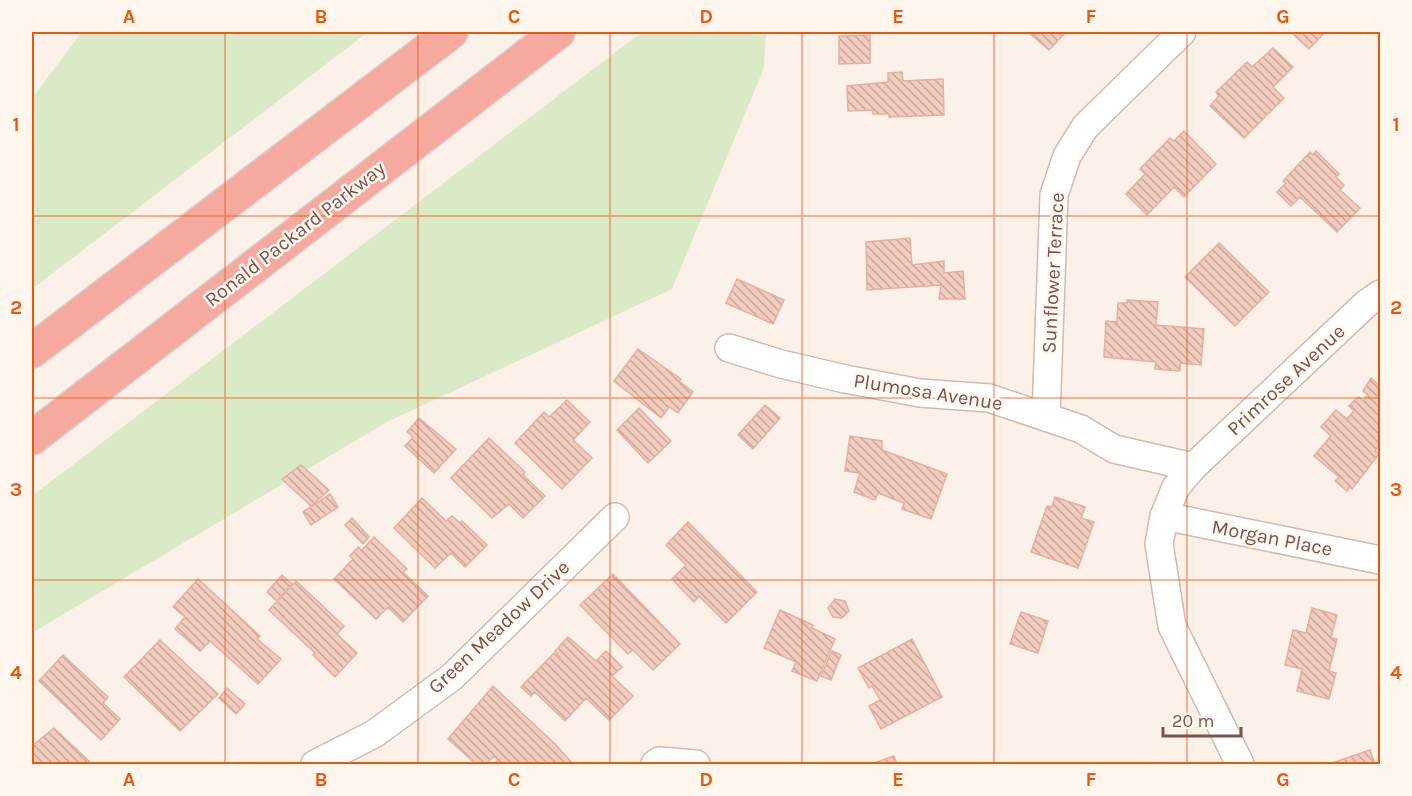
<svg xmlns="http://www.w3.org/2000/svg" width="1412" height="796" viewBox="0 0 1412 796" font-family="Karla,sans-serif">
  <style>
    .green { fill: #daeac6 }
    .building { fill: url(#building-back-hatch); stroke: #e4b0a0; stroke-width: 1.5 }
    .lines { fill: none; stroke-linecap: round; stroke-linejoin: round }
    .minor-casing { stroke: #d1bab0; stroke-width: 30 }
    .highway-casing { stroke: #d9cfcd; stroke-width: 36 }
    .minor { stroke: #fff; stroke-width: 27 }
    .highway { stroke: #f6a99f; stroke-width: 33 }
    .grid { fill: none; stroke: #e8590c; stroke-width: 1.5; stroke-opacity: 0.55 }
    .labels { text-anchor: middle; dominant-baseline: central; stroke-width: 5; stroke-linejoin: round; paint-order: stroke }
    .street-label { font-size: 20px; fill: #77554c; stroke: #fff6ee }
    .neatline { fill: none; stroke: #e8590c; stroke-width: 2 }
    .grid-label { font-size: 20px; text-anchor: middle; font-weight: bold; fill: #e8590c }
  </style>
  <defs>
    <pattern id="building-back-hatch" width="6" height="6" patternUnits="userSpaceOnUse" patternTransform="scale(1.5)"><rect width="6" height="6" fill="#f2ccbf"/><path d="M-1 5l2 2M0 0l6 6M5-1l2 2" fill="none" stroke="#c9a89d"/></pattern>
  </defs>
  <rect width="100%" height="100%" fill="#fcf1e8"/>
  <!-- green -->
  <path class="green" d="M82,32H368L32,289V98Z
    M642,32H766L764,68L672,289L387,422L32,633V496Z"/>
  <!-- building -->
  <path class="building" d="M1028,32H1066L1049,50Z
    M1291,32H1325L1309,49Z
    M870,35V63L839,64V36Z
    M1273,48L1293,67L1273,87L1284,98L1244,138L1210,106L1219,96L1216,92L1247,62L1252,67Z
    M902,72L903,81L943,79L944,115L889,117V114H873V110L848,111L847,86L888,82V73Z
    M1184,131L1216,164L1184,197L1174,187L1147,215L1126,194L1145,174L1140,169L1170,138L1174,141Z
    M1316,151L1339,174L1336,177L1344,185L1340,190L1360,208L1337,232L1300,197L1291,206L1277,192L1286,183L1283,181L1310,152L1313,155Z
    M910,238L912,265L944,261V273L963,271L965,299H939L941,285L867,290L866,242Z
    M1219,243L1269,292L1235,326L1185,277Z
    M737,279L784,300L773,324L726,303Z
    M1127,300L1158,302L1156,325L1204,329L1201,365L1180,363V371L1155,369L1156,362L1104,357L1106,321L1117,322L1118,303H1127Z
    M638,349L681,379L679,381L693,392L678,413L669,407L661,418L614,381Z
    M1371,378L1380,386V444L1375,451L1379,454L1352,489L1350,487L1347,491L1335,481L1339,477L1314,456L1331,436L1321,427L1336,410L1347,419L1354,411L1349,406L1355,400L1359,397L1363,401L1368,395L1363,391Z
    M567,400L590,422L573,440L592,458L562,489L515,443L544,412L549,417Z
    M765,405L780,418L753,449L738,435Z
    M639,408L671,441L648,463L617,430Z
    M419,418L456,449L434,473L405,446L413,437L407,432Z
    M850,436L882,441V450L947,474L931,519L902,509L904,503L878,493L875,500L854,492L860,473L845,471Z
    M489,438L525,472L523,475L545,496L523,518L509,504L492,518L451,478Z
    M301,465L329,490L311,506L282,479Z
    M330,494L338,507L311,525L303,512Z
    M1055,497L1085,507L1081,518L1094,522L1078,568L1031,552L1047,506L1052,507Z
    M422,498L446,521L452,516L460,523L462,521L487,545L465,567L451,553L435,568L394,528Z
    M352,518L369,537L363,544L345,525Z
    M688,522L757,592L726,623L699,596L694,602L672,579L686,565L666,545Z
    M374,537L407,569L403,572L428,596L403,622L388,607L376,619L334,579L353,559L350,556L358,547L362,550Z
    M613,574L680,644L653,670L633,650L628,654L580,605Z
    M282,575L292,584L277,601L267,592Z
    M198,579L260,636L257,639L281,659L258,684L210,641L200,651L175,629L185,617L173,607Z
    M296,581L344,626L337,634L357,653L335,677L313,655L315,653L269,610Z
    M835,599L845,601L849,611L842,618L833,617L828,608Z
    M1312,608L1337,615L1331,638L1337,639L1329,671L1336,673L1329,699L1297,691L1302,669L1285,665L1293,630L1306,633Z
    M780,610L813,625L812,628L835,639L817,681L792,671L796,662L764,648Z
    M1021,612L1048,621L1038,653L1010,644Z
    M568,637L596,661L606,651L622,667L612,676L633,696L609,720L586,698L565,721L535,692L531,696L521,687L554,653L562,661L555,651Z
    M912,639L942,697L881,729L869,706L880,700L872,686L869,688L858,668Z
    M160,640L218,694L180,731L124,677Z
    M832,651L841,655L831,680L821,676Z
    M63,655L108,697L103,703L120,719L101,740L39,681Z
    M493,686L555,744L573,764H494L498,760L494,756L486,764H476L448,739Z
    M227,688L245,704L236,714L219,698Z
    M54,728L92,764H32V746Z
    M1370,750L1375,764H1329Z
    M894,756L897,764H871Z"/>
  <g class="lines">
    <defs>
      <path id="minor" d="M729,348L781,364L845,379L920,393L989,398L1081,429L1114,449L1193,467
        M1046,417L1054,195L1067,156L1085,127L1182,32
        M1164,516L1380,560
        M315,764L374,734L452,677L615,517
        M655,764L659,761L696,764
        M1240,764L1172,626L1159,544L1164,516L1176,487L1193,467L1367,303L1380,294"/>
      <path id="highway" d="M32,351L451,32
        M32,438L558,32"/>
    </defs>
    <!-- minor casing -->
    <use href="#minor" class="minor-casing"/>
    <!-- highway casing -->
    <use href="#highway" class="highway-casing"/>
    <!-- minor -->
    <use href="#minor" class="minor"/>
    <!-- highway -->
    <use href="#highway" class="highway"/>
  </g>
  <!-- grid -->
  <path class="grid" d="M225,32V764M418,32V764M610,32V764M802,32V764M994,32V764M1187,32V764M32,216H1380M32,398H1380M32,580H1380"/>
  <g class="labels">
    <!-- street labels -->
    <g class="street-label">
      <text transform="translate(295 234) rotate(-38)">Ronald Packard Parkway</text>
      <text transform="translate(1053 273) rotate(-87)">Sunflower Terrace</text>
      <text transform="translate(1286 380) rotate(-43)">Primrose Avenue</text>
      <text transform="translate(928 392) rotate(9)">Plumosa Avenue</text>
      <text transform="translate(1272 538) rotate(11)">Morgan Place</text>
      <text transform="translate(499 627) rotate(-43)">Green Meadow Drive</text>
    </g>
  </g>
  <!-- border -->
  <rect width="1412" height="796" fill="none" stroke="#fff6ee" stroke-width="66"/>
  <!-- scale -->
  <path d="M1163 727v9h78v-9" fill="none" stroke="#77554c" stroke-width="3"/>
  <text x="1172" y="727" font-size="18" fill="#77554c" stroke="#fff6ee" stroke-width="4.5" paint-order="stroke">20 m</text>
  <rect x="33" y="33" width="1346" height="730" class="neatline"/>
  <g class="grid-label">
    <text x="129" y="23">A</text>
    <text x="321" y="23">B</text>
    <text x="514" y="23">C</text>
    <text x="706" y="23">D</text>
    <text x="898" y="23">E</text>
    <text x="1091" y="23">F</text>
    <text x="1283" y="23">G</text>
    <text x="16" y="131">1</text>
    <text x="1396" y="131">1</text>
    <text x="16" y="314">2</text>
    <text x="1396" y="314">2</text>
    <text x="16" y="496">3</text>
    <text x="1396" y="496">3</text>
    <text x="16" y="679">4</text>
    <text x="1396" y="679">4</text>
    <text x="129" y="786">A</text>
    <text x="321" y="786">B</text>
    <text x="514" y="786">C</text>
    <text x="706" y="786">D</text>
    <text x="898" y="786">E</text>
    <text x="1091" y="786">F</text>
    <text x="1283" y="786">G</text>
  </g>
</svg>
